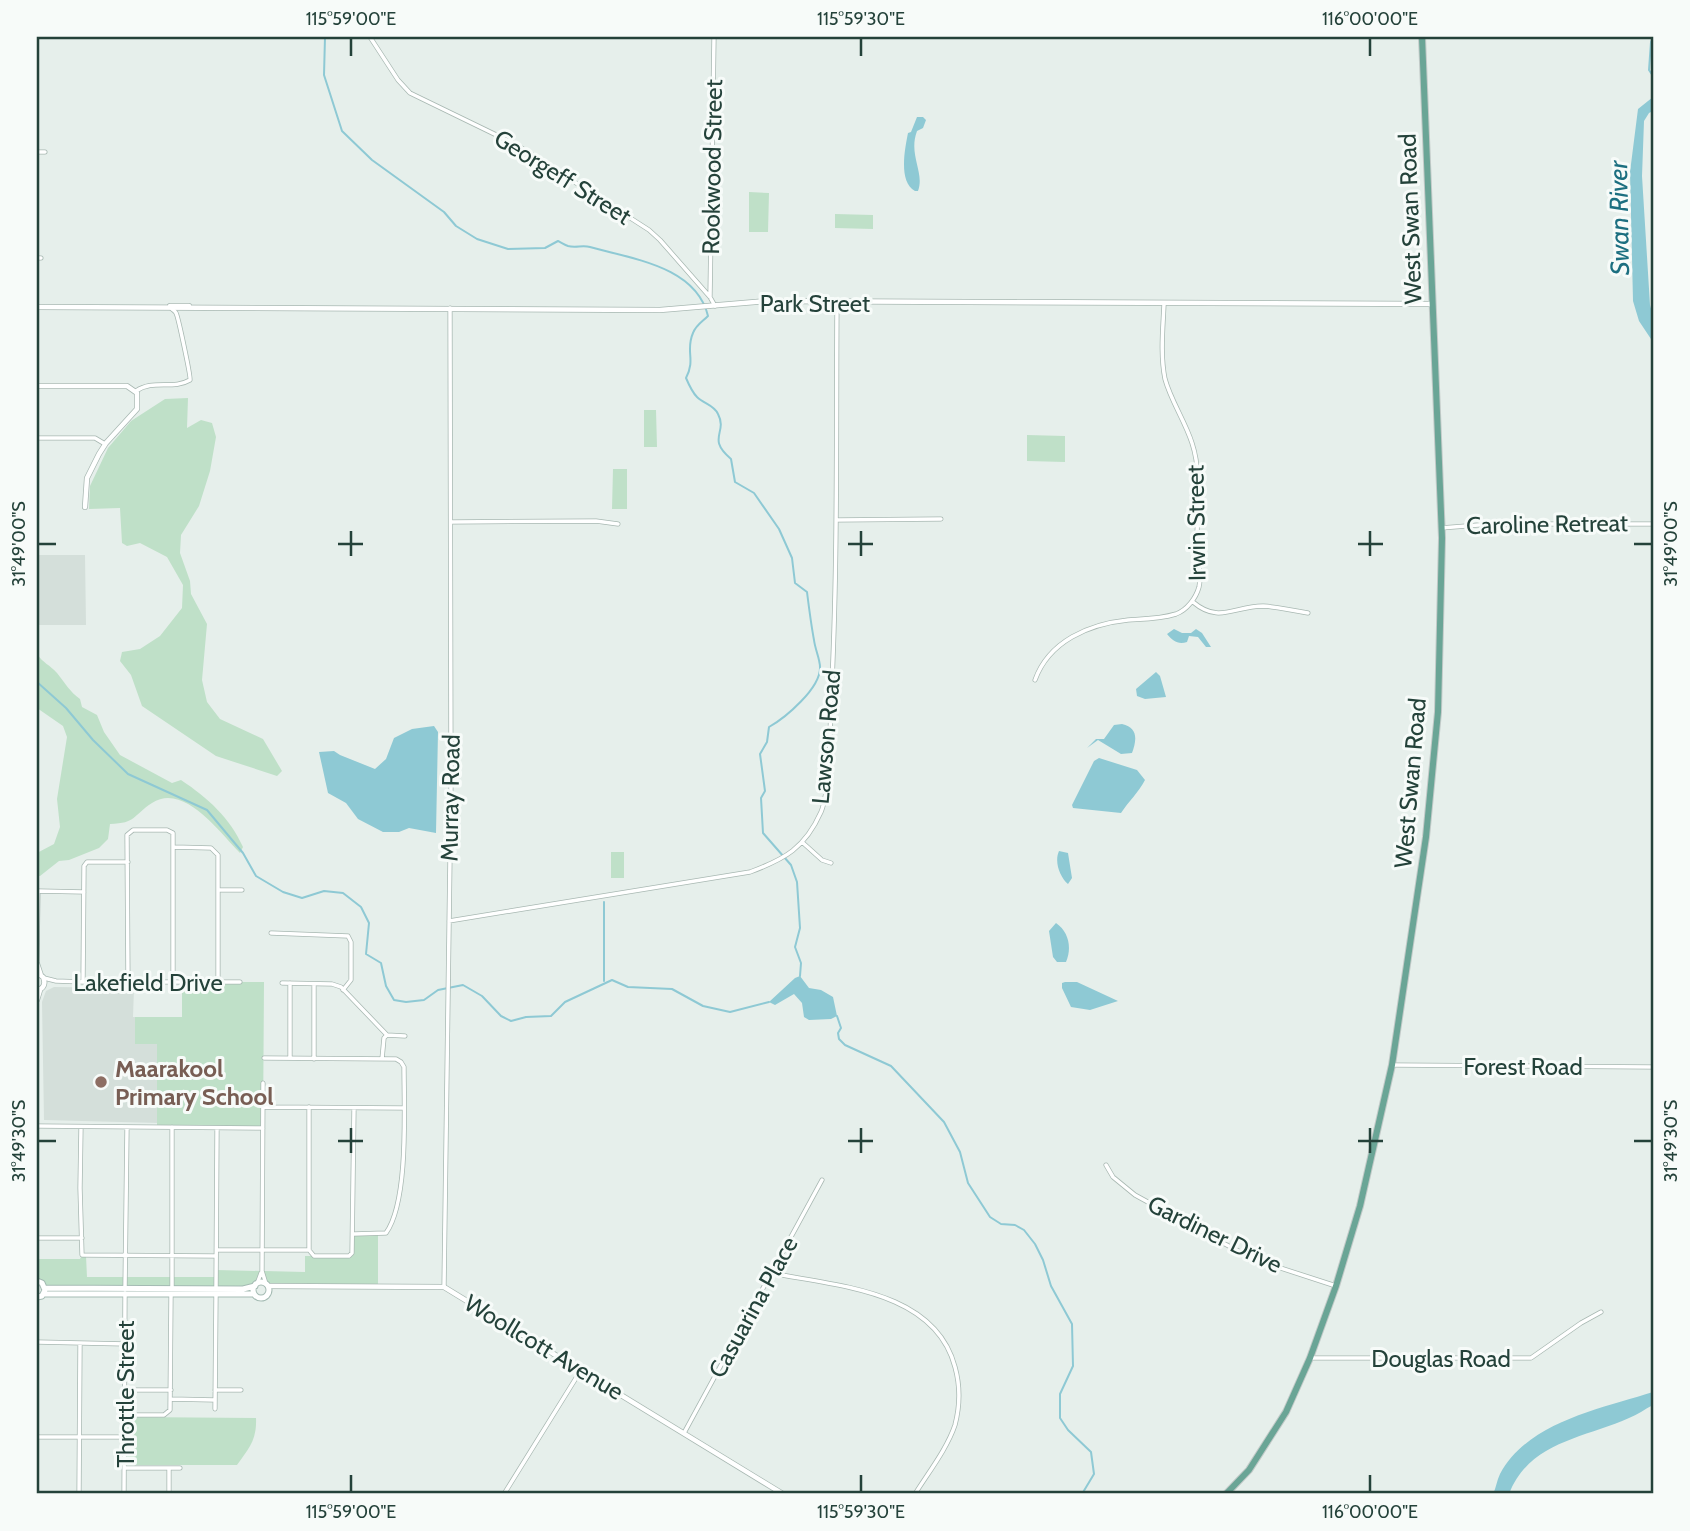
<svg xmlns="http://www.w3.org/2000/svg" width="1690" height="1531" viewBox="0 0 1690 1531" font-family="Cabin,sans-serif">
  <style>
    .built { fill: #d4dfda }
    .green { fill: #bfe0c8 }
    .water { fill: #8ec9d4 }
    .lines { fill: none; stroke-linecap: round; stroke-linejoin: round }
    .stream { stroke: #8ec9d4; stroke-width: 2 }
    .minor-casing { stroke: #a8b8b2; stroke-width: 5 }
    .tertiary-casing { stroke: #a8b8b2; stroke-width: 6 }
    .secondary-casing { stroke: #a4bbb3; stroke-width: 7 }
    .primary-casing { stroke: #c2cac8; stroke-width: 8 }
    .minor { stroke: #fff; stroke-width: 3.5 }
    .tertiary { stroke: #fff; stroke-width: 4.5 }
    .secondary { stroke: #fff; stroke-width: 5 }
    .primary { stroke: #6aa596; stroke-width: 6 }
    .ticks { fill: none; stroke: #24423a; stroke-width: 2.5 }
    .education-dot { fill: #8d6e63; stroke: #f7fbf9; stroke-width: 2.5 }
    .labels { text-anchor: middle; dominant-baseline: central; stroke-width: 6; stroke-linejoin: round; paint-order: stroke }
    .street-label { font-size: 24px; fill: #24423a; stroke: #f7fbf9 }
    .education-label { font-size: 24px; font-weight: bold; fill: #785e54; stroke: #f7fbf9; text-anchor: start }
    .water-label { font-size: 26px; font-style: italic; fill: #1c6f80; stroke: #f7fbf9 }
    .neatline { fill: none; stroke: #24423a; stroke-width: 2.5 }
    .ticks-label { font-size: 18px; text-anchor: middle; fill: #24423a }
  </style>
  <rect width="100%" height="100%" fill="#e6efeb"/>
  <!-- built -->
  <path class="built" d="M37,555H85L86,625H39V561Z
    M54,987L134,988L133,1017L157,1018L159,1123L44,1120L42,1002L46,991Z"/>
  <!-- green -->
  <path class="green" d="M749,192L769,193L768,232H749Z
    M835,214L873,215V229L835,228Z
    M188,398L187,428L201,420L212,423L216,437L210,471L199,506L181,535L180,553L190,581L191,594L207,624L202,680L207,702L220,719L263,739L282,771L277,776L216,756L142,706L131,675L120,661L122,652L140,649L160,636L182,608L183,585L167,557L140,543L127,546L122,543L120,508L89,509L90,486L108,448L131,421L165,399Z
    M644,410H656L657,447H644Z
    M1027,435L1065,436V462L1027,461Z
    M613,469H627V509H612Z
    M37,654C43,663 50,665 57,673C65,683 70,692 80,699L82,707L97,715L104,732L120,755L172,783L181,780C208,798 230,818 243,847L240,853C220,833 184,782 152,803C132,816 137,823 110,824L108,839L99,848L69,860L59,861L40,876H37V853L54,844L60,827L57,799L67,737L63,726L37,708Z
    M611,852H624V878H611Z
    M182,982H264L263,1128L157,1127V1044H135V1017H182Z
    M354,1234L378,1235V1288H279L262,1283L244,1289H51L37,1282V1259H80L82,1255L86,1256L87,1277H215L216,1270L305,1272V1256H349L352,1254Z
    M131,1417L256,1418C257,1440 249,1448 237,1465H131L126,1459V1421Z"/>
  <!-- water -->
  <path class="water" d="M1653,97V111L1649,113L1644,121L1642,176L1650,305L1653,316V342L1639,321L1633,301L1630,172L1638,109Z
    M917,117H923L926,120L923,128L917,131C908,155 925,172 918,191H915C898,182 905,148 908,133L911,132Z
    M1174,629L1182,633H1191L1196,629L1202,633L1211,647H1206L1198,637L1189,636L1187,642C1178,645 1173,641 1167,634Z
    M1156,672L1160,676L1166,697L1145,699L1137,696L1136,689Z
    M1122,724C1138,728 1137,739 1132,753L1121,754L1098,740L1087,748L1096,739H1104L1114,725Z
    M434,726L438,732L436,833L409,828L399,832H383L358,819L346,803L328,793L319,752L334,751L340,755L375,769L386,759L394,738L412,729Z
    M1099,758L1137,770L1145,780C1138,793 1129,801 1121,813L1073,808L1072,805L1094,761Z
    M1059,851L1068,853L1072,878L1068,884C1060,877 1054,862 1059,851Z
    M1056,923C1069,932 1072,948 1066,962H1057L1053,957L1049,931Z
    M800,976L809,988L821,990L833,997L837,1016L831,1019L809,1020L804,1017L802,1003L794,994L775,1005L769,1002L795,978Z
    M1065,982H1077L1118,1001L1090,1010L1071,1007L1062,988V983Z
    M1653,1392V1405C1645,1409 1637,1415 1629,1418C1584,1438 1529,1442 1509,1494H1493C1496,1488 1497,1480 1500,1474C1527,1422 1603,1408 1653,1392Z"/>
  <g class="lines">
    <!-- stream -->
    <path class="stream" d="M325,37L324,75L342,131L372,160L444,212L456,226L477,239L508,249L545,248L558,241C562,243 565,245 568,246C575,248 583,245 590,247C632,259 696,266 708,316C702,322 696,325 693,333C685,351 696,359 686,378C689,385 692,392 697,397C704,404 714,405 718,414C728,433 706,438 731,459L735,482L754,493L779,529L792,558L795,583L807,592C809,608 811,624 814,640C815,649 820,659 820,667C821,688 785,718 769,727L767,742L760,754L765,791L761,798L763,833L791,865L797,882L800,928L795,947L801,963L800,976
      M1653,38L1651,42L1649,70L1653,76
      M37,682L66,708L93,740L128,774L207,810L243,853L256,876L283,892L302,898L324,891L343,893L361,907L369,923L366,954L381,963L386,986L394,1000L406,1002L424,1000L438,990L463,985L482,996L501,1016L511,1021L526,1017L551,1016L565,1002L612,980L628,987L672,989L703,1006L730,1012L769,1002
      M604,902V981
      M837,1016L841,1028L838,1033L839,1039L845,1045L891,1066L944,1122L960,1152L968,1183L990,1217L1001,1224L1015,1225L1024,1230L1035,1244L1043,1260L1051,1286L1072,1324L1073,1366L1060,1394V1418L1068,1430L1091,1452L1094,1474L1082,1494"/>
    <defs>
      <path id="minor" d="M370,37L398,80L410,93L517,145L649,230L660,240L710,297L715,306
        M37,152H45
        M37,258H41
        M710,297L714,37
        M136,391C153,379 173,390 190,380C191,377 178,316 176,313C175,311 173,310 172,309
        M37,438H95L105,444
        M836,520L941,519
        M451,522L596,521L618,524
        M1441,528L1491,524H1653
        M1193,602C1219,624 1234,606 1263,606C1278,607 1293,610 1308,613
        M1035,680C1049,641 1089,624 1128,620C1144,619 1160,619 1176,614C1187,610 1196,598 1199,587C1202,574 1198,562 1197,550C1196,515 1203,476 1192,443C1185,421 1171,401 1165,379C1160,354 1163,328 1164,304
        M802,842L822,860L831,863
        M174,847L211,848L218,855V982
        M219,890H242
        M38,891L37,962L41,974
        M39,891L84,892
        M449,921L750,872C785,859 805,848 821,812C830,791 830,728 831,702C838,569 836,436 837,303
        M271,933L348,936L351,942V980L343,990
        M44,978L56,981L83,982H240
        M83,982L84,866L87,862H128
        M128,982L127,835L133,830H167L173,833V982
        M282,983L332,984L341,987L387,1035
        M290,983V1058
        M264,1058L396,1059L401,1062L404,1067C404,1107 409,1201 386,1233L354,1234
        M314,1059V984
        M382,1059L384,1038L387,1035L405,1036
        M1392,1065L1653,1067
        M263,1083L262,1271L266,1284
        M263,1107L404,1108
        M309,1107V1250L314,1256H349L352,1253L354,1108
        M37,1126L263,1128
        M81,1127L80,1188L82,1255L216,1256
        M1106,1165L1113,1177L1135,1195L1219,1241L1256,1260L1336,1286
        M37,1238H82
        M217,1250H309
        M771,1273C836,1286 935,1290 955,1367C960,1385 960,1406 955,1425C947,1449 928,1473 915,1494
        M257,1284L261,1273
        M444,1287L451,785L450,308
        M125,1289L127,1127
        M172,1289V1127
        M216,1289L217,1128
        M37,1342L126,1344
        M1310,1358H1531L1581,1323L1601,1312
        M125,1390H171
        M215,1390H241
        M171,1399L215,1400
        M215,1409L216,1295
        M125,1415H164L170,1410L171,1295
        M684,1433L822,1180
        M37,1437H124
        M124,1468H180
        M79,1494L80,1344
        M124,1494L125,1293
        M169,1494V1468
        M504,1494L581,1370"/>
      <path id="tertiary" d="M170,306H189
        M37,307L660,310L767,301L1431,304
        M37,386H127L137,393V409L106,443L99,454L87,478L85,507
        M37,973L43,977C46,983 44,989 37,990
        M37,1000L40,990
        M268,1286L444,1287L783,1494"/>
      <path id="secondary" d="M37,1281L42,1283L45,1290L42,1296L37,1297
        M253 1290a8 8 0 1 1 16 0a8 8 0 1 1-16 0Z
        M44,1288L243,1289L255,1286
        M43,1294H254"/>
      <path id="primary" d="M1226,1494L1249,1470L1286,1412L1310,1358L1336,1286L1360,1206L1392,1065L1426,837L1438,712L1442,538L1422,37"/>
    </defs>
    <!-- minor casing -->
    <use href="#minor" class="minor-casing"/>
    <!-- tertiary casing -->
    <use href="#tertiary" class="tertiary-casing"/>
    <!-- secondary casing -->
    <use href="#secondary" class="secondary-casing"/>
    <!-- primary casing -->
    <use href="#primary" class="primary-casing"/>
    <!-- minor -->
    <use href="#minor" class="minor"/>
    <!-- tertiary -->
    <use href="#tertiary" class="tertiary"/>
    <!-- secondary -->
    <use href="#secondary" class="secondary"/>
    <!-- primary -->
    <use href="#primary" class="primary"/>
  </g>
  <!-- ticks -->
  <path class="ticks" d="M351,38V56M861,38V56M1370,38V56M351,531V556M861,531V556M1370,531V556M38,544H56M338,544H363M848,544H873M1358,544H1383M1634,544H1652M351,1128V1153M861,1128V1153M1370,1128V1153M38,1141H56M338,1141H363M848,1141H873M1358,1141H1383M1634,1141H1652M351,1475V1492M861,1475V1492M1370,1475V1492"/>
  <!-- markers -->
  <circle class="education-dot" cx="101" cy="1082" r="7"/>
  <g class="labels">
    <!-- street labels -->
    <g class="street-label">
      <text transform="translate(712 167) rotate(-89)">Rookwood Street</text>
      <text transform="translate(563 177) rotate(32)">Georgeff Street</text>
      <text transform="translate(1410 219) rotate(-92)">West Swan Road</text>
      <text x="815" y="303">Park Street</text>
      <text transform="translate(1196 523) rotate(-91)">Irwin Street</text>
      <text transform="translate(1547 524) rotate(-1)">Caroline Retreat</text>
      <text transform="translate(826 737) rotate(-85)">Lawson Road</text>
      <text transform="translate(1410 783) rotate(-85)">West Swan Road</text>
      <text transform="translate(450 798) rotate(-89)">Murray Road</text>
      <text x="148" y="982">Lakefield Drive</text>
      <text x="1523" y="1066">Forest Road</text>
      <text transform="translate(1215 1234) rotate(26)">Gardiner Drive</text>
      <text transform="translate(753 1307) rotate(-61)">Casuarina Place</text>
      <text transform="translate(544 1347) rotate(31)">Woollcott Avenue</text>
      <text x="1441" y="1358">Douglas Road</text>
      <text transform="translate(125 1394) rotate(-90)">Throttle Street</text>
    </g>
    <!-- education labels -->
    <g class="education-label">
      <text x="115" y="1068">Maarakool<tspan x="115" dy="28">Primary School</tspan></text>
    </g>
    <!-- water labels -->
    <g class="water-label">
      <text transform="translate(1619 218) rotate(-91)">Swan River</text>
    </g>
  </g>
  <!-- border -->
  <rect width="1690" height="1531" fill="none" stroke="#f7fbf9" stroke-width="77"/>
  <rect x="38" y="38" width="1614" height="1454" class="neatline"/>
  <g class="ticks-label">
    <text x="351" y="25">115°59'00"E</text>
    <text x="861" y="25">115°59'30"E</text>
    <text x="1370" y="25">116°00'00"E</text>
    <text transform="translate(19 544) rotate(-90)" y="6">31°49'00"S</text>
    <text transform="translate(1671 544) rotate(-90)" y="6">31°49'00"S</text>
    <text transform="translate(19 1141) rotate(-90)" y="6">31°49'30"S</text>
    <text transform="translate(1671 1141) rotate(-90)" y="6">31°49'30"S</text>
    <text x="351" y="1518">115°59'00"E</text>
    <text x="861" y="1518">115°59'30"E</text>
    <text x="1370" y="1518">116°00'00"E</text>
  </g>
</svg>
